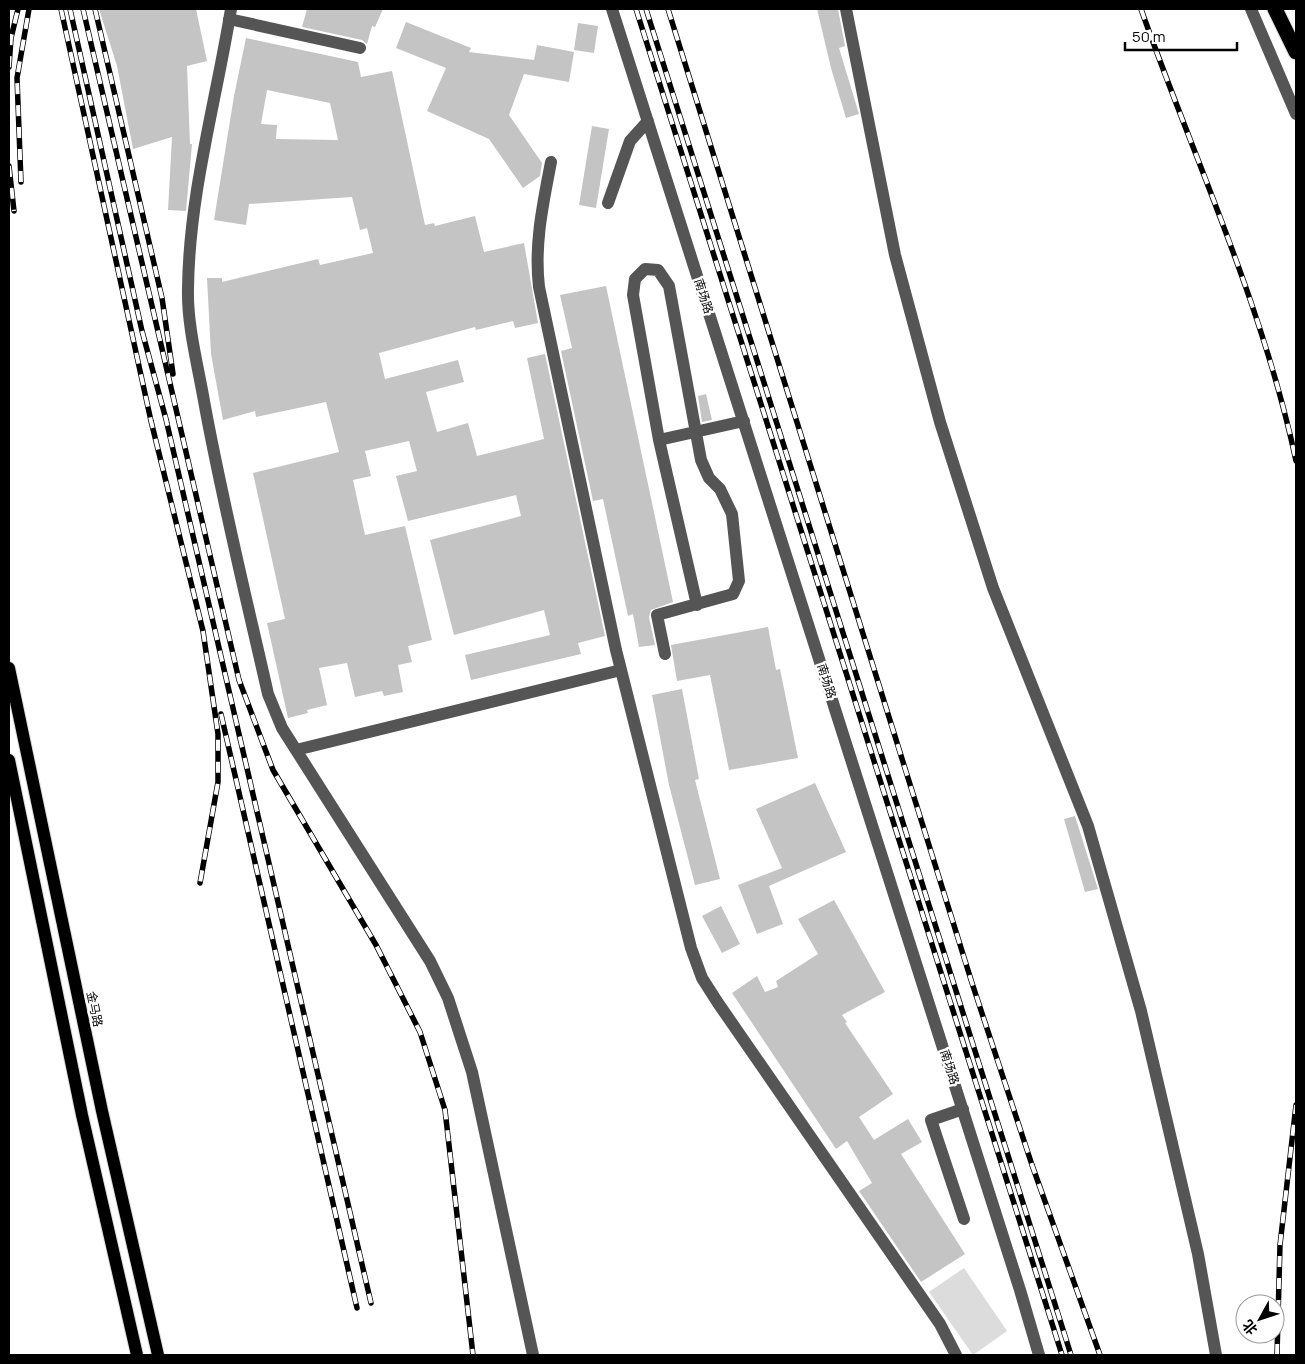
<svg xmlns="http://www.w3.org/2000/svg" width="1305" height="1364" viewBox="0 0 1305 1364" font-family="Manrope,'Noto Sans SC',sans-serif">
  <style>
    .green { fill: #dcdcdc }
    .building { fill: #c4c4c4; fill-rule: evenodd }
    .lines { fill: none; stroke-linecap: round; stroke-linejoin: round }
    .major-casing { stroke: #dbdbdb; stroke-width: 14 }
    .highway-casing { stroke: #dbdbdb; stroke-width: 17 }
    .minor { stroke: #555; stroke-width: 12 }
    .major { stroke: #000; stroke-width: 12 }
    .highway { stroke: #000; stroke-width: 15 }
    .rail-casing { stroke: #000; stroke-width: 5.5 }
    .rail { stroke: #fff; stroke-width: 4; stroke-dasharray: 11; stroke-linecap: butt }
    .labels { text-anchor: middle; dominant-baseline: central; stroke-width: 5; stroke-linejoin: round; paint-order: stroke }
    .street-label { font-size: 12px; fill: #000; stroke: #fff }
  </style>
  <rect width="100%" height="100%" fill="#fff"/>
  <!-- green -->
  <path class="green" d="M964,1268L1007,1331L973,1355L929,1292Z"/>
  <!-- building -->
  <path class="building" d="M99,9H196L207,61L187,66L190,144H192L186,211L168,210L172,137L133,149L117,66Z
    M307,9H383L375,27L372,26L367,44L362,40L302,27Z
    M817,9H838L845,46L839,48L859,114L846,118L831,68Z
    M406,22L471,48L469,52L534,60L537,45L574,52L569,82L524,74L509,115L542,163L540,176L523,188L489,139L427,111L446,68L396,48Z
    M578,23L598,26L594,53L574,50Z
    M246,38L358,62L361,77L392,71L425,225L434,223L435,226L475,216L484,252L524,243L538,323L515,328L513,321L476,330L475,327L379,353L385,379L458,360L464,382L426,392L437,432L468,423L477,456L544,439L527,358L545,354L605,636L578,643L581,654L471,680L465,655L550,635L544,610L454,635L430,540L521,516L516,495L408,521L396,476L417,471L409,441L365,451L371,476L353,480L365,535L405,526L432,640L408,646L412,662L398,665L403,692L384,696L382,691L355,697L347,663L319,668L327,705L307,710L308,713L288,718L267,623L285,619L253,473L339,452L326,402L256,417L255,411L223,420L211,354L207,278H222V282L318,259L320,265L373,253L367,228L360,230L352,197L249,204L246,225L214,220L234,96ZM267,90L330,103L338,140L276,139L277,125L261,124Z
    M592,126L609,129L596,208L579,205Z
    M606,286L673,602L651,610L649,617L655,645L639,647L633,614L628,616L603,499L593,501L561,351L572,348L560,295Z
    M706,394L712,420L702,422L698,396Z
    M768,627L776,670L780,669L798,758L729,770L710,675L677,681L671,645Z
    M682,689L699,779L695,780L720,879L695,885L669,785L652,695Z
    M815,783L846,852L769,886L783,924L757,934L738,885L782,868L756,809Z
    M1075,816L1098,889L1085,892L1064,819Z
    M834,900L885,992L842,1015L847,1022L845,1023L893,1094L859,1117L874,1140L908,1119L922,1142L901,1154L965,1254L921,1282L859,1191L872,1183L847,1141L836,1149L732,993L757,976L765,992L778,987L776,981L818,954L798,919Z
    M721,906L740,944L722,953L702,916Z"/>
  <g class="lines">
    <defs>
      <path id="major" d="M9,668L102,1111L158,1355
        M9,760L82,1115L137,1355"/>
      <path id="highway" d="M1275,9L1296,52"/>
    </defs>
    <!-- major casing -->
    <use href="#major" class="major-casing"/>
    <!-- highway casing -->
    <use href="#highway" class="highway-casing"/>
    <!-- minor -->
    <path class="minor" d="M231,9C216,102 189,194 188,289C187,325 198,366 204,401C222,500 246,597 268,694L282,728L430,961L448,998L472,1072L533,1355
      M612,9L1020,1290L1039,1355
      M846,9L895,255L940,422L993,588L1088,826L1141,1011L1198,1254L1216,1355
      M1251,9L1296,114
      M229,19L360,48
      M551,162C543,204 534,244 539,287L616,650L691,948L702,978L718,1003L940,1324L956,1355
      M608,203L630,141L648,121
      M659,440L744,421
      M665,654L657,615L733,594L739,581L732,514L720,489L709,478L701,460L669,286L658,270L645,269L635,279L633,295L659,440L697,605
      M296,750L621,670
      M963,1109L931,1120L964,1219"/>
    <!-- major -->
    <use href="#major" class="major"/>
    <!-- highway -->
    <use href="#highway" class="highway"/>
    <defs>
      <path id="rail" d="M61,9L151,421L203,631L218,734V782L200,883
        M70,9L142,331L167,423
        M83,9L239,680L273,770L376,945L420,1032L445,1110L473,1355
        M95,9L162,298L173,374
        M636,9L1062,1355
        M646,9L1071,1355
        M668,9L972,983L1032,1165L1100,1355
        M1141,9C1194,159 1263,305 1296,461
        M9,67L11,38L18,9
        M9,166L14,211
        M21,182L17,78L29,9
        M165,415L371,1303
        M221,714L357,1308
        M1277,1355L1280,1245L1296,1105"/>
    </defs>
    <!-- rail casing -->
    <use href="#rail" class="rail-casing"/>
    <!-- rail -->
    <use href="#rail" class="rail"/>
  </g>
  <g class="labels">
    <!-- street labels -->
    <g class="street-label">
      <text transform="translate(704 296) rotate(72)">南场路</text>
      <text transform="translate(827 681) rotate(72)">南场路</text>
      <text transform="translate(95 1009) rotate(78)">金马路</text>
      <text transform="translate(950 1067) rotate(72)">南场路</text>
    </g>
  </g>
  <!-- border -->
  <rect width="1305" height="1364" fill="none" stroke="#000000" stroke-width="20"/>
  <!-- north arrow -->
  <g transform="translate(1260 1319) rotate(230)"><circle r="24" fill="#ffffff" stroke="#999999"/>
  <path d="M0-4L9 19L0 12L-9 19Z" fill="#000000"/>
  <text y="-8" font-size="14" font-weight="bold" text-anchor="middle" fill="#000000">北</text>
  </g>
  <!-- scale -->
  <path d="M1125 42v8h112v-8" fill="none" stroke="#000000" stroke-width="2.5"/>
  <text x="1132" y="42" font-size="15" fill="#000000" stroke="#ffffff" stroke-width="4" paint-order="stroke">50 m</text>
</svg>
